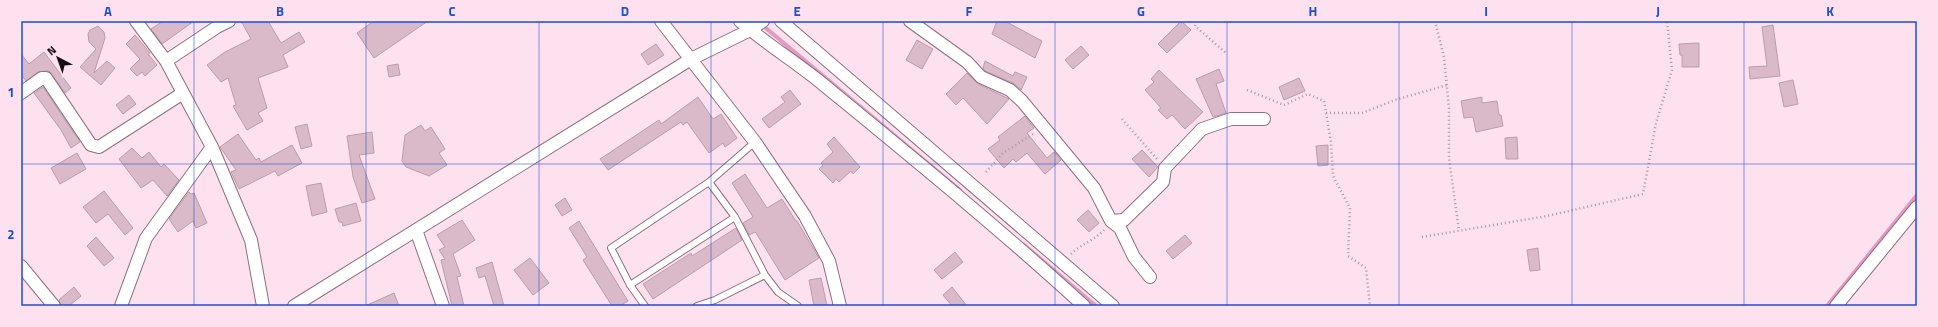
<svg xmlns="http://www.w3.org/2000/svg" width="1938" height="327" viewBox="0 0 1938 327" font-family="'Titillium Web',sans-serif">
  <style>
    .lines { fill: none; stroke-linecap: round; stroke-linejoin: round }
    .stream { stroke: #e399c0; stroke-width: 4 }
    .building { fill: #dab9c9; stroke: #bc9cac }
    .service-casing { stroke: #8e707f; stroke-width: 8 }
    .minor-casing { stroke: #8e707f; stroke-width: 14 }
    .path { stroke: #ac96a1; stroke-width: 2.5; stroke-dasharray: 1 3; stroke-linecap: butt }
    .service { stroke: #fff; stroke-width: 6 }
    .minor { stroke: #fff; stroke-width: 12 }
    .grid { fill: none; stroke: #1d4ed8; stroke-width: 1; stroke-opacity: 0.55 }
    .neatline { fill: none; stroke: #1d4ed8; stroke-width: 1.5 }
    .grid-label { font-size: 13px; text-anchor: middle; font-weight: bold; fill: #1d4ed8 }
  </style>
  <rect width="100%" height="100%" fill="#fde1ef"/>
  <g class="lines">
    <!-- stream -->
    <path class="stream" d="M761,24L960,190
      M1023,244L1096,306
      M1827,306L1917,195"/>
  </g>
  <!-- building -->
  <path class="building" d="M163,21H194L162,44L151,29Z
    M241,21H268L281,43L299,32L305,42L283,55L288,67L258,78L267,108L258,113L263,121L247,130L233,106L236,105L228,78L221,82L207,65L225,52L251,39Z
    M374,21H428L374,58L357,33Z
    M997,21H1005L1042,41L1035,58L992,34Z
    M1181,21L1191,30L1167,53L1158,44Z
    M1773,25L1780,76L1750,79L1749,67L1767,66L1762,27Z
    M98,26L104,32L105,38L94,73L107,61L115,68L101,85L80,67L96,49L89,42L88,34L90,30Z
    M135,35L150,53L148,54L157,65L145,76L142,72L137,76L130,69L140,59L126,44Z
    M917,40L933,49L922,69L906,60Z
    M1699,43V67H1682V55H1680L1679,44Z
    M656,44L664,55L648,65L641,54Z
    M1081,46L1089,55L1073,69L1065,60Z
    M44,52L71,88L65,93L49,71L38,72L26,81L21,74V54L29,64Z
    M985,61L1013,76L1015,72L1027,77L1021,90L1013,83L985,71L983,68Z
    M398,64L400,75L389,77L387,66Z
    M1219,69L1224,81L1216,84L1226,113L1213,117L1196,79Z
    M1159,70L1203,112L1185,129L1172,115L1167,119L1158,110L1161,108L1145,90L1154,82L1151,79Z
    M967,73L978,84L1009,99L987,124L963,98L956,105L946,94Z
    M1299,78L1305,91L1284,100L1279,87Z
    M1793,80L1798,104L1784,107L1779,83Z
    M43,87L80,142L71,148L61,130L34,93Z
    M790,90L801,104L769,128L762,119L785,102L781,97Z
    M129,95L136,104L123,114L116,105Z
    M698,97L713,119L721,114L737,138L725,147L723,143L709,153L687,122L683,125L681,122L608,170L600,159L659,120L661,124Z
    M1482,97V103L1497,101L1499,115H1501L1503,126L1476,132L1473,117L1464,118L1461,101Z
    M1025,116L1034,128L1027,133L1047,158L1054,152L1061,160L1045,174L1027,153L1016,162L1013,159L1004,168L988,149L1000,140L998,137Z
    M307,124L312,146L301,149L295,127Z
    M421,125L425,131L431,127L445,149L439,153L447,165L429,176L406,167L402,161L405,135Z
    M372,132L374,153L359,155L375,199L362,203L353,177L347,136Z
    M238,134L256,160L259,158L261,162L292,145L302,163L278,176L275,171L239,189L231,172L236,170L220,147Z
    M834,137L860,167L853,174L851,171L839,182L836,179L833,183L819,169L823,165L821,163L833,152L827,144Z
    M1517,137L1518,159H1506L1505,138Z
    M1328,145V165L1318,166L1316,146Z
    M132,148L142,158L149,152L161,167L164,164L179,180L167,196L153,180L141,188L119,159Z
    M1142,150L1158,167L1149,177L1132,159Z
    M77,153L86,169L60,184L51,168Z
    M745,174L767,208L782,199L796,221H797L819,258L785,280L756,233L755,232L749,235L743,223L753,217L732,183Z
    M321,183L327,212L312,216L306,186Z
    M104,191L133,228L125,235L108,214L96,223L83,207Z
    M189,192L191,194L194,193L207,223L196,228L193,221L178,232L169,219Z
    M565,198L572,210L562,216L555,205Z
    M356,203L361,221L343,226L342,222H339L335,209Z
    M1088,210L1099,223L1089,232L1077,220Z
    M462,220L475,240L453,254L461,276L457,277L464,306H452L441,260L445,259L439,250L445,247L437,235Z
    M579,221L628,301L620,306H612L583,260L587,257L569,228Z
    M736,228L742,240L653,299L643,284L691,253L692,256Z
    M1185,235L1192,243L1173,259L1166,251Z
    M96,237L114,258L104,266L87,246Z
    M1538,248L1540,270L1530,271L1527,250Z
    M955,252L963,262L942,279L934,270Z
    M530,258L549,283L533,295L514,270Z
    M492,262L504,306H494L485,276L479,278L476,268Z
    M821,278L827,306H814L809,280Z
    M74,287L81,296L69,306H61L59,300Z
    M952,287L967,306H952L943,295Z
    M394,293L399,306H365Z"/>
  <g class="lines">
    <defs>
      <path id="service" d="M709,182L735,217L765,275L778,292L798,306
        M630,285L735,217
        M645,306L630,285L611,248L709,182L755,142
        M697,306L715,300L765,275"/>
      <path id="minor" d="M136,21L166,61L212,147L251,240L263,306
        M661,21L755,142L805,216L829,261L840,306
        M740,21C765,43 793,60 819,81C909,155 999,228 1084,306
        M781,21L1113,306
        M910,21L967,62L981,77L1010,90L1022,101L1094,188L1111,221L1120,228L1134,257L1150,277
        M166,61L217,27L229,21
        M21,93L42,78H46L91,145L99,147L183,93
        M1111,221L1124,220L1163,182L1165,168L1202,129L1231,119H1264
        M416,230L443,306
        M21,266L54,306
        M121,306L146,238L212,147
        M294,306L691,59L750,30L763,21
        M1836,306L1917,207"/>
    </defs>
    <!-- service casing -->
    <use href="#service" class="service-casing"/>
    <!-- minor casing -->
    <use href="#minor" class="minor-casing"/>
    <!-- path -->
    <path class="path" d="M1196,21L1195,26L1226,53
      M1435,21L1444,57L1449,108V158L1459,231
      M1247,90L1284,105L1308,94L1324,101L1331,142L1333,176L1350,208L1348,256L1366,268L1370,306
      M1326,113H1362L1395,100L1447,85
      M1122,119L1157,159
      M986,172L1003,153L1033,134
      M1422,237L1547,216L1643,194L1656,123L1672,70L1667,21
      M1071,254C1081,244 1095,240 1104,230"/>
    <!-- service -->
    <use href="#service" class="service"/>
    <!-- minor -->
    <use href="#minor" class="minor"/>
  </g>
  <!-- grid -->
  <path class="grid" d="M194,21V306M366,21V306M539,21V306M711,21V306M883,21V306M1055,21V306M1227,21V306M1399,21V306M1572,21V306M1744,21V306M21,164H1917"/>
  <!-- border -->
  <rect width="1938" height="327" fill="none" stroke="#fde1ef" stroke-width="44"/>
  <!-- north arrow -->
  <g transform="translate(58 58) rotate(319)" stroke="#fde1ef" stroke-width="3" paint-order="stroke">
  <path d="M0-3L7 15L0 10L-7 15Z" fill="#180d13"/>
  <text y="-6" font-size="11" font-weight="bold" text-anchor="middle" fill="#180d13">N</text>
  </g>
  <rect x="22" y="22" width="1894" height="283" class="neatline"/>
  <g class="grid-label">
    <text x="108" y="16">A</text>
    <text x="280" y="16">B</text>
    <text x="452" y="16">C</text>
    <text x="625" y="16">D</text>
    <text x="797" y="16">E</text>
    <text x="969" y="16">F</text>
    <text x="1141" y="16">G</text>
    <text x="1313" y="16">H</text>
    <text x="1486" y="16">I</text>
    <text x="1658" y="16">J</text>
    <text x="1830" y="16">K</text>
    <text x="11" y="97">1</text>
    <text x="11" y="239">2</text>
  </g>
</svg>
